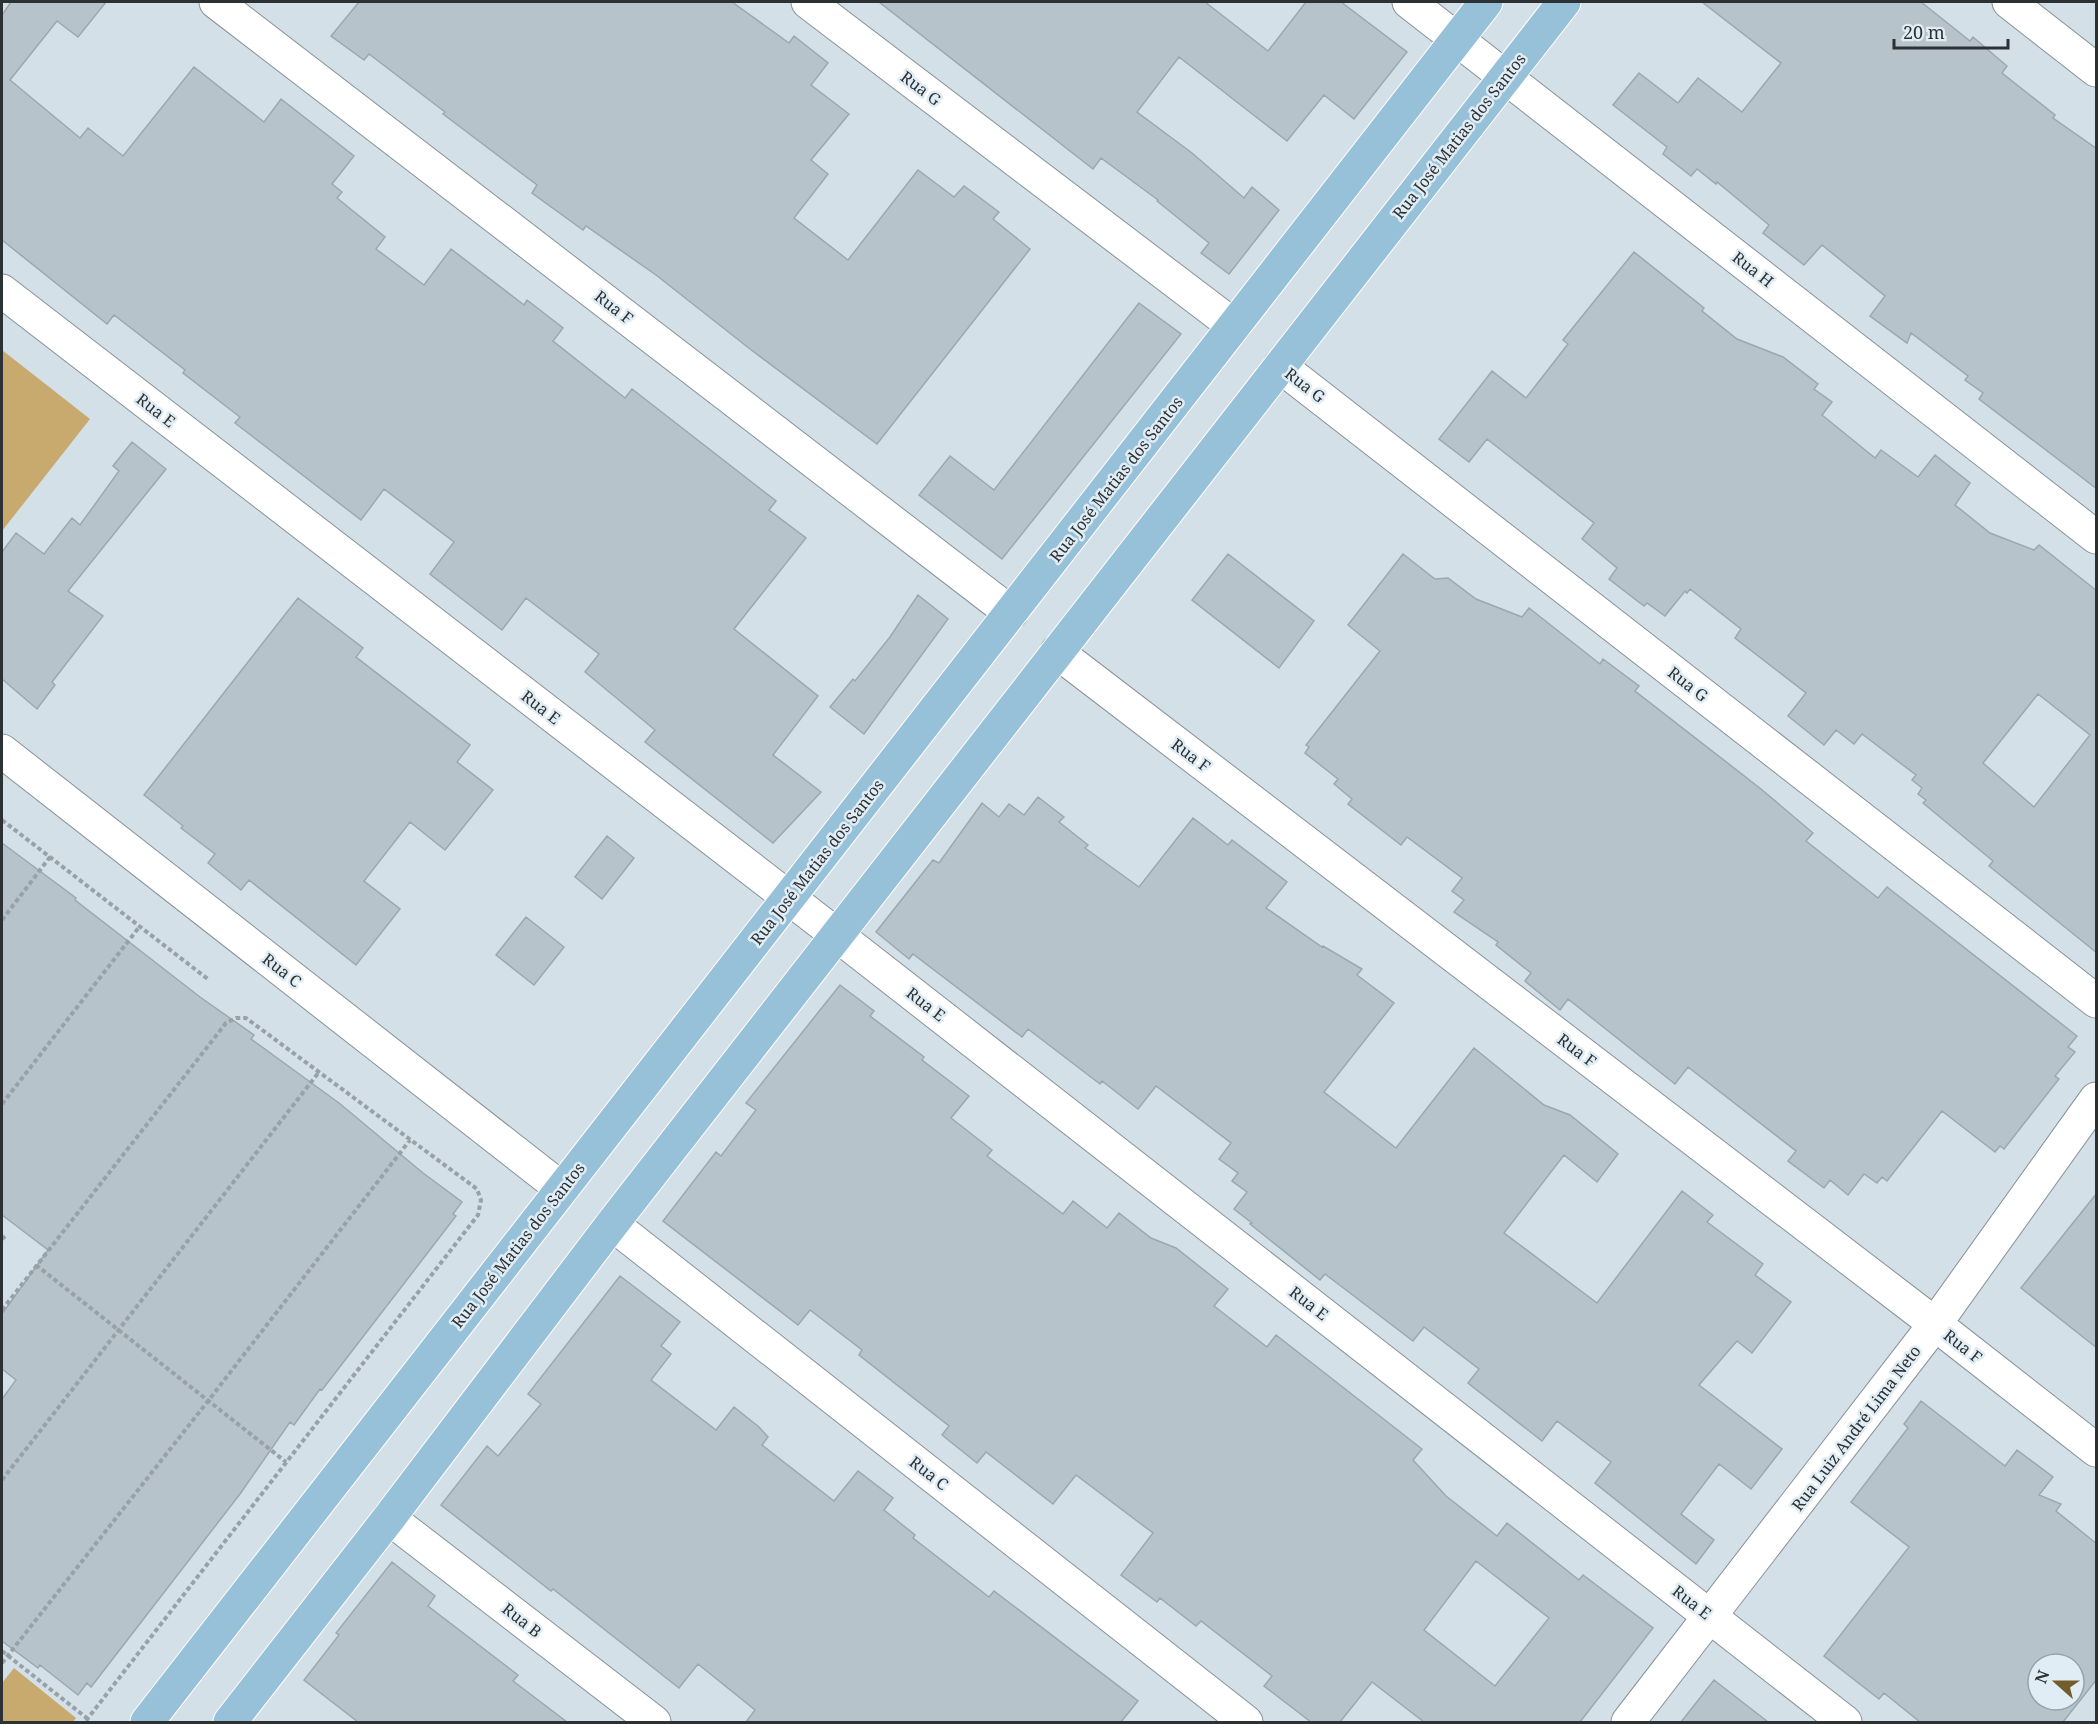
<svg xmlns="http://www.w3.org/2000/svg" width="2098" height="1724" viewBox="0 0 2098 1724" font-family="'Noto Serif',serif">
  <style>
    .green { fill: #c8aa6f }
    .building { fill: #b7c3cb; stroke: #9ba8af; stroke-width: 1.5; fill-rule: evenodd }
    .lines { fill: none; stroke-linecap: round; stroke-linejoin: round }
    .minor-casing { stroke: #87939a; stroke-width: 35 }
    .major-casing { stroke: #fff; stroke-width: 35 }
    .path { stroke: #97a1a7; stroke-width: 4; stroke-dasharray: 4.5 3; stroke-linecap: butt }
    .minor { stroke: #fff; stroke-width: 33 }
    .major { stroke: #97c1d8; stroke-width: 33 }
    .labels { text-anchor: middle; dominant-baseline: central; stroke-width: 5; stroke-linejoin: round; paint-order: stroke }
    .street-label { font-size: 16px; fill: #2c3134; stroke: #e1edf5 }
  </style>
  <rect width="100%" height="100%" fill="#d4e0e8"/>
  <!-- green -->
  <path class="green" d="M2,350L90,419L2,531Z
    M14,1668L76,1718L73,1722H2V1683Z"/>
  <!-- building -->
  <path class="building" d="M11,2H106L78,37L57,21L10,80L80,138L88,128L123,156L194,67L264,122L281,99L354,156L332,184L342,192L337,198L385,237L376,249L424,285L451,249L524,305L527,300L563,328L553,341L625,398L632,389L776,501L769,510L806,538L734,629L818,696L773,755L821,792L773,843L645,742L655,730L585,672L599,654L526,598L502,630L430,574L454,542L384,489L361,520L235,423L240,417L183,373L185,370L114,315L107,324L2,240V15Z
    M359,2H732L789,43L794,36L828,63L811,85L849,114L811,160L828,174L794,218L848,260L918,170L954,197L964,186L999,212L993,219L1030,249L877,444L750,349L656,275L586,226L583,230L532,193L537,185L443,114L445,112L369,54L364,60L331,36Z
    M879,2H1205L1268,51L1306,2H1341L1407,52L1354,119L1324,95L1287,141L1179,57L1137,112L1192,153L1244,198L1252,187L1279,210L1229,274L1201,253L1209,243L1157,201L1158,200L1101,158L1093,169Z
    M1702,2H1921L1970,41L1973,37L2007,66L2002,73L2055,115L2053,118L2097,149V489L1979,399L1983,393L1965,380L1968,376L1911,333L1907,343L1870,316L1885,296L1822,245L1804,265L1763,233L1769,225L1717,182L1716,184L1697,169L1691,176L1663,154L1667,147L1613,105L1639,73L1678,103L1698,78L1742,112L1781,63Z
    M1634,252L1704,308L1702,311L1737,339L1783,357L1818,384L1814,389L1832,402L1822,415L1875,458L1881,450L1918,477L1935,455L1970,483L1955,505L1990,533L2034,550L2039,545L2097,591V953L1989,866L1993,861L1923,803L1926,800L1918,794L1922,788L1912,780L1916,775L1862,734L1854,744L1836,730L1824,745L1788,716L1806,693L1735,638L1741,629L1690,589L1687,593L1685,591L1665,616L1647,603L1644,606L1609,579L1617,568L1582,539L1594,523L1487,439L1469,462L1439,439L1492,371L1526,398L1568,344L1563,340ZM2038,694L2090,735L2034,807L1983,763Z
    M1139,303L1181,334L1002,559L919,495L950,456L994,490Z
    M132,442L166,469L68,591L103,616L52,682L55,685L37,709L2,679V552L16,533L44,554L72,518L80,525L119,471L113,466Z
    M1228,554L1314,621L1279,668L1192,600Z
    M1403,554L1435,579L1448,578L1476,599L1522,617L1529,608L1600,664L1603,659L1639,686L1635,691L1761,789L1813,833L1806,841L1878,898L1887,887L2077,1036L2068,1047L2075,1052L2055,1076L2059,1079L2004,1149L2000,1146L1995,1152L1942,1111L1887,1181L1882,1177L1877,1183L1864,1174L1848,1195L1830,1180L1824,1188L1788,1161L1796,1151L1688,1067L1675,1084L1568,999L1560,1010L1525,981L1531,973L1496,945L1498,942L1454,912L1464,900L1452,891L1462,878L1407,837L1401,845L1348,804L1352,799L1334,784L1338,779L1305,753L1309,747L1306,745L1380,651L1348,625Z
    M918,595L948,619L864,734L830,707L853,679L855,681L890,637Z
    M298,598L363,648L356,657L470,745L457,762L493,790L445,850L410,822L364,881L400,909L356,965L249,880L241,890L208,863L215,854L181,828L183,826L144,795Z
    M1038,797L1064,817L1059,822L1088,845L1085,848L1139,887L1193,818L1228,845L1232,840L1287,882L1266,908L1322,947L1323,946L1362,969L1357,975L1394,1003L1324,1092L1396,1148L1474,1048L1544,1105L1570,1115L1618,1154L1597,1182L1564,1155L1504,1233L1597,1303L1682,1191L1713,1215L1707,1222L1763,1264L1755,1275L1791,1302L1752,1353L1737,1341L1699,1385L1782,1449L1751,1489L1719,1464L1681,1514L1714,1540L1696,1564L1595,1483L1611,1462L1557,1421L1542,1441L1468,1383L1479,1369L1424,1327L1413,1341L1325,1274L1320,1280L1250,1224L1252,1223L1234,1209L1247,1192L1232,1181L1238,1173L1219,1159L1231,1143L1156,1086L1138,1109L1102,1081L1100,1084L1028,1029L1022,1037L913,954L909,959L876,932L933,860L939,863L982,803L999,817L1009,804L1024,815Z
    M607,836L634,858L602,899L575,877Z
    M2,843L76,898L75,900L200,997L254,1035L251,1039L339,1103L423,1173L462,1202L453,1214L456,1216L322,1390L320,1389L294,1425L290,1422L240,1494L91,1687L87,1683L78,1695L40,1665L38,1668L2,1641V1399L16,1380L2,1369V1314L48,1250L2,1215Z
    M526,917L564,947L534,985L496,955Z
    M840,985L874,1011L870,1016L924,1057L922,1060L969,1096L951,1118L992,1150L987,1156L1063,1214L1073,1201L1107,1228L1119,1213L1151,1238L1176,1248L1228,1289L1214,1306L1267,1347L1276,1335L1422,1449L1413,1460L1446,1496L1497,1536L1507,1523L1579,1580L1583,1575L1653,1628L1580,1722H1424L1372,1682L1340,1722H1311L1264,1686L1272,1676L1201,1621L1196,1626L1160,1598L1157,1602L1121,1575L1153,1533L1076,1475L1053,1504L986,1452L977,1463L942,1435L949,1426L859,1355L862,1350L810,1310L798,1325L663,1221L716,1152L721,1156L756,1110L746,1103ZM1476,1561L1549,1618L1495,1686L1424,1630Z
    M2097,1193V1348L2021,1288Z
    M620,1276L680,1322L661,1346L671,1354L651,1380L716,1430L734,1407L759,1427L768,1437L762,1445L834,1501L858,1471L893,1498L884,1510L915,1535L913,1538L989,1597L994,1591L1138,1701L1121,1722H746L755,1710L698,1664L679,1688L553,1589L551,1591L441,1505L487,1446L498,1456L541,1404L528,1394Z
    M1921,1401L2005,1466L2017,1450L2053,1477L2039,1495L2061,1504L2056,1511L2097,1544V1679L2063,1722H1920L1884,1693L1879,1699L1824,1656L1909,1547L1851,1502L1908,1428L1904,1424ZM2038,1664H2074V1700H2038Z
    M392,1562L435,1596L428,1606L518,1675L513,1681L567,1722H358L304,1680L339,1635L336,1633Z
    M1714,1680L1768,1722H1681Z"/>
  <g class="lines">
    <defs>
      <path id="minor" d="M216,2L1011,613
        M808,2L1234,326
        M1409,2L2096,537
        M2009,2L2096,70
        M2,291L837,935L1845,1722
        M1280,366L2096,1001
        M1057,652L1935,1324L2096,1450
        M2,751L562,1189
        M612,1224L1246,1722
        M389,1518L654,1722
        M1628,1722L1935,1324L2096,1099"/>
      <path id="major" d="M147,1722L1486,2
        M230,1722L389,1518L612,1224L1564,2"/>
    </defs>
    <!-- minor casing -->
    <use href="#minor" class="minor-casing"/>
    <!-- major casing -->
    <use href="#major" class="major-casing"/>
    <!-- path -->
    <path class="path" d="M2,820L209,980
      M2,920L50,857
      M2,1104L140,926
      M2,1236L5,1239
      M36,1265L286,1462
      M2,1310L226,1023L236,1018H246L477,1189L481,1200L478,1215L85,1722
      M2,1480L319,1072
      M2,1651L88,1719
      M2,1663L208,1401L410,1140"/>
    <!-- minor -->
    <use href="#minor" class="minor"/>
    <!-- major -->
    <use href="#major" class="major"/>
  </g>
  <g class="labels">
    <!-- street labels -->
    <g class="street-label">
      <text transform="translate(921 88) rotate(37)">Rua G</text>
      <text transform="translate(1459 136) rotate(-52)">Rua José Matias dos Santos</text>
      <text transform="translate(1753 269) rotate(38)">Rua H</text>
      <text transform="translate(614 307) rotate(38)">Rua F</text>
      <text transform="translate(1305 385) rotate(38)">Rua G</text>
      <text transform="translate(156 410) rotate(38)">Rua E</text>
      <text transform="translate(1116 479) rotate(-52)">Rua José Matias dos Santos</text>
      <text transform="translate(1688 684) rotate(38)">Rua G</text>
      <text transform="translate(541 707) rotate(38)">Rua E</text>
      <text transform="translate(1191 755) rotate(37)">Rua F</text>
      <text transform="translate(817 862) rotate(-52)">Rua José Matias dos Santos</text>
      <text transform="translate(282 970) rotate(38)">Rua C</text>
      <text transform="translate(926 1004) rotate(38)">Rua E</text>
      <text transform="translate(1577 1050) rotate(37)">Rua F</text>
      <text transform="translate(518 1245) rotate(-52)">Rua José Matias dos Santos</text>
      <text transform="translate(1309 1303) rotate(38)">Rua E</text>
      <text transform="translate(1963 1346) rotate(38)">Rua F</text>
      <text transform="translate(1856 1428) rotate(-53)">Rua Luiz André Lima Neto</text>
      <text transform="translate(929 1473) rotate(38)">Rua C</text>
      <text transform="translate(1692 1602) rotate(38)">Rua E</text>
      <text transform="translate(522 1620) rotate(38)">Rua B</text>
    </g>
  </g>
  <!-- border -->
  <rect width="2098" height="1724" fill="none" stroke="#2c3134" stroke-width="6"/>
  <!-- north arrow -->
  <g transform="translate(2056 1682) rotate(291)"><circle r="28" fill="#e1edf5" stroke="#99a2a8" stroke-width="1.5"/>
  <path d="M0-4.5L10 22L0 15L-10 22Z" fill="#745d2d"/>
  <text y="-9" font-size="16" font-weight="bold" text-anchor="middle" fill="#2c3134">N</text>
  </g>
  <!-- scale -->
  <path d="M1894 39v9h114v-9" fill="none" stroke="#2c3134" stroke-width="3"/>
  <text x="1903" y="39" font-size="18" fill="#2c3134" stroke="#e1edf5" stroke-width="4.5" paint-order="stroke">20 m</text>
</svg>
